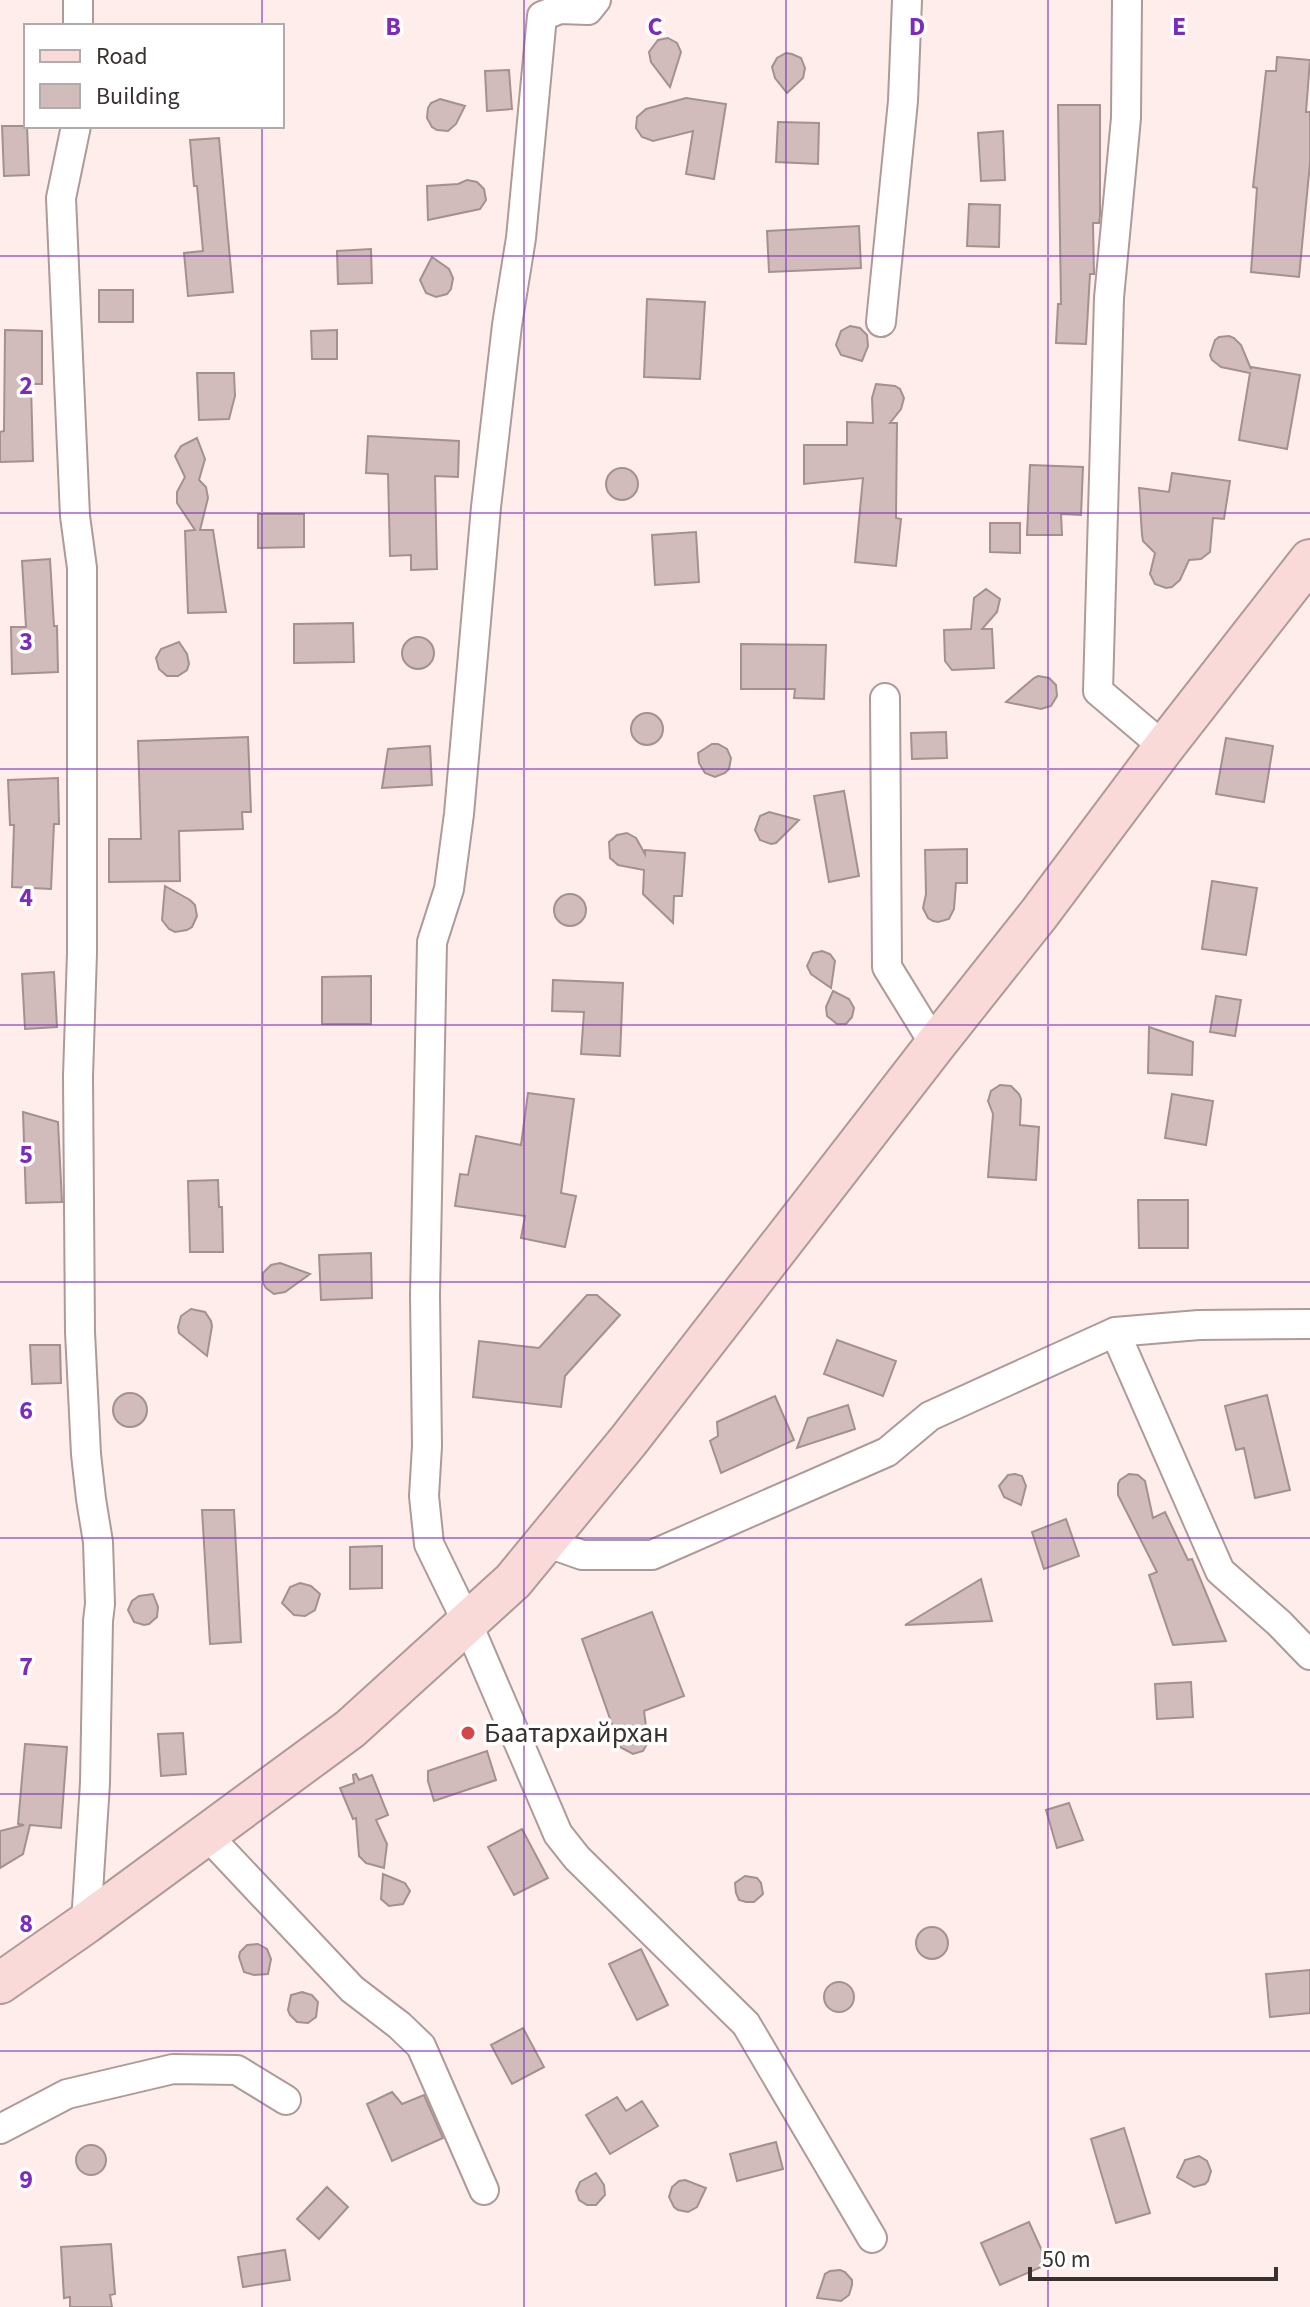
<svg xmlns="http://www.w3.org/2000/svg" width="1310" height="2307" viewBox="0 0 1310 2307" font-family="'Source Sans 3',sans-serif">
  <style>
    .building { fill: #d1bcbb; stroke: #a4908f; stroke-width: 2 }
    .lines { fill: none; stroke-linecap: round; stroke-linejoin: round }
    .street-casing { stroke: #ae9a98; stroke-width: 32 }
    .secondary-casing { stroke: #ae9a98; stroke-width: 44 }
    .street { stroke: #fff; stroke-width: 28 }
    .secondary { stroke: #fadad9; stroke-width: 40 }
    .grid { fill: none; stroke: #7b2cbf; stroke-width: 2; stroke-opacity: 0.55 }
    .poi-dot { fill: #d64649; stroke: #fff; stroke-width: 3 }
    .labels { text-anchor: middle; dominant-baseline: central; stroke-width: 7; stroke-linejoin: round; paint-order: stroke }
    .poi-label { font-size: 28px; fill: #393030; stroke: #fff; text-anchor: start }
    .grid-label { font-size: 26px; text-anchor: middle; font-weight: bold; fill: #7b2cbf; stroke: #fff; stroke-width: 7; stroke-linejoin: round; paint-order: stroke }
  </style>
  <rect width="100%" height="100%" fill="#ffedec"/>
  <!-- building -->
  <path class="building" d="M668,38L677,43L681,52L670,87L651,62L649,52L658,40Z
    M786,53L792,54L801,58L805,68L803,78L787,93L775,78L772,67L777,58Z
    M1277,57L1310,60L1306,112H1310V163L1299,277L1251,272L1257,188L1253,187L1266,71H1276Z
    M509,70L512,109L487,111L485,71Z
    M686,98L726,104L714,179L686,174L693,131L653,141L642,137L636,128L637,117L646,109Z
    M440,99L465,106L456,124L448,131L437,130L432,127L427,118L428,108L431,103Z
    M1058,105H1100V215L1099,223H1093L1094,274H1090L1086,344L1056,343L1058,304H1061Z
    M778,122L819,123L818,164L776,162Z
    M2,126H27L29,175L4,176Z
    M1003,131L1005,180L981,181L978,133Z
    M219,138L233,292L188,296L184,253L203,251L197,186H194L190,140Z
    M467,180L477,182L484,189L486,200L480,209L428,220L427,186L458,184Z
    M969,204L1000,205L999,247L967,246Z
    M859,226L861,268L769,272L767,231Z
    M371,249L372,283L338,284L337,251Z
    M432,257L449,269L453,278L451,289L447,294L436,297L426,293L420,280Z
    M99,290H133V322H99Z
    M647,299L705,302L700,379L644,377Z
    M850,326L860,328L867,335L868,346L862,361L841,355L836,345L841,331Z
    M5,330L42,331V384H31L33,461L0,462V432L4,431Z
    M337,330V359H312L311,331Z
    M1229,336L1234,338L1241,345L1251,369V367L1300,375L1287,449L1239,440L1250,373L1221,367L1212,360L1210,355L1215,340L1219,337Z
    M197,373H234L235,396L229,419L199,420Z
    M876,384L895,386L900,389L904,398L901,409L890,423H897L896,518L901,519L896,566L855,562L863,478L804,484V445H847V422L873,423L872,398Z
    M368,436L459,441L458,477L435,476L437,569L411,570V555L390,556L388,474L366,473Z
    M197,438L205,459L199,480L206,487L208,498L200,530H213L226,612L188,613L185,531L195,530L177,503V492L185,477L175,456L181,446Z
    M1030,465L1083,467L1081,515L1061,514L1062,535H1027Z
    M606 484a16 16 0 1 1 32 0a16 16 0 1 1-32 0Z
    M1172,473L1230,481L1224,519L1213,518L1210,552L1201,559L1189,560L1180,580L1172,587L1166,588L1155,584L1150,574L1155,553L1143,541L1142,535L1139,488L1169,492Z
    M258,514H304V547L258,548Z
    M990,523H1020V553L990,552Z
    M696,532L699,582L655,585L652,535Z
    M50,559L54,626H57L58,672L12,674L11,627H26L22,561Z
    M986,589L1000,599L997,612L982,629H992L994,668L952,670L945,661L944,630L971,629L974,598Z
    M353,623L354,662L294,663V624Z
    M402 653a16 16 0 1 1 32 0a16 16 0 1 1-32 0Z
    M179,642L187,654L189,664L187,670L178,676H167L159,669L156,658L161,649Z
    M741,644L826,645L824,699L794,698L795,689H741Z
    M1038,676L1049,678L1056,685L1057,696L1051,706L1041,709L1006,702L1034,678Z
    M631 729a16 16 0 1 1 32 0a16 16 0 1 1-32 0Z
    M946,732L947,758L912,759L911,733Z
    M248,737L251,812H242L243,829L179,831L180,881L109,882V839H141L138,741Z
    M1226,738L1273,746L1264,802L1216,794Z
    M712,744H718L727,749L731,758L729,769L725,773L715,777L705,773L699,763L698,753Z
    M430,746L432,785L382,788L388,749Z
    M58,778L59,824H54L51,889L12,887L14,825H10L8,780Z
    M844,791L859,876L829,882L814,796Z
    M769,812L799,820L776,843L771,844L760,840L755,830L760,816Z
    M627,833L636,838L645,854V850L685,853L682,896H674L673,923L643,894L644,870L618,865L610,858L609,842L617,835Z
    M967,849V883H956L954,909L949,919L938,922L933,921L928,918L923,908L926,894L925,850Z
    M1212,881L1257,888L1246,955L1202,949Z
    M165,886L190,900L195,905L197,916L192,927L187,930L175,932L169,929L162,920Z
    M554 910a16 16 0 1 1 32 0a16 16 0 1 1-32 0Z
    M822,951L830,954L835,961L831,988L811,974L807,966L813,953Z
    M54,972L57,1027L25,1029L22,974Z
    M371,976V1024H322V977Z
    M553,980L623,983L620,1056L581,1054L584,1012L552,1011Z
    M833,991L849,999L854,1008L852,1017L846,1024H837L827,1016L826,1007Z
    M1216,996L1241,1000L1235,1036L1210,1032Z
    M1149,1027L1193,1042L1192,1075L1148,1073Z
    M1000,1085L1011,1086L1019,1094L1021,1099L1020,1125L1039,1127L1036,1180L988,1177L993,1114L988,1101L991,1091Z
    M528,1093L574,1099L561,1193L576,1196L565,1247L521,1238L525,1216L455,1206L460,1174L468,1175L476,1136L521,1145Z
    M1172,1094L1213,1101L1206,1145L1165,1138Z
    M23,1112L58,1122L62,1202L26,1203Z
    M218,1180L219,1207H222L223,1252H190L188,1181Z
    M1138,1200H1188V1248H1139Z
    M371,1253L372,1298L321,1300L319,1255Z
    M280,1263L310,1274L285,1292L274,1294L266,1288L263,1283V1273L271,1265Z
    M587,1295H597L620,1315L565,1376L561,1407L473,1397L479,1341L539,1348Z
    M191,1309L205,1312L211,1321L212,1326L207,1356L179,1333L178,1327L181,1316Z
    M837,1340L896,1361L883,1396L824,1374Z
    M30,1345H60L61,1383L32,1384Z
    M113 1410a17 17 0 1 1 34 0a17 17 0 1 1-34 0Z
    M1267,1395L1290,1490L1255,1498L1244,1448L1236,1450L1225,1406Z
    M775,1396L794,1440L721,1473L710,1441L718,1436L717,1422Z
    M848,1405L855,1429L797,1448L808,1418Z
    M1015,1474L1022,1476L1026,1486L1021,1505L1004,1497L999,1486L1008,1475Z
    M1129,1474L1138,1475L1145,1481L1153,1518L1165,1512L1188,1560L1192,1559L1226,1641L1173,1645L1149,1575L1157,1572L1118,1495V1484L1120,1480Z
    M202,1510H234L241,1642L210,1644Z
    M1066,1519L1079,1556L1044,1569L1032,1532Z
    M382,1546V1588L350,1589V1547Z
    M981,1579L992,1621L905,1625Z
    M300,1583L311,1586L320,1594L315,1610L305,1616L294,1615L282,1603L290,1587Z
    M153,1594L158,1607L157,1617L149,1624L144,1625L134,1622L128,1610L132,1601L139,1596Z
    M652,1612L684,1696L644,1711L648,1742L643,1751L633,1754L620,1747L582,1639Z
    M1191,1682L1193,1717L1157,1719L1155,1684Z
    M183,1733L186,1774L161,1776L158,1734Z
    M25,1744L67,1747L61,1828L30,1825L23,1854L0,1868V1831L24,1825L18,1824Z
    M487,1751L496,1780L434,1801L428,1781V1771Z
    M356,1774L359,1780L372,1775L388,1815L376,1820L387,1844L384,1868L366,1863L359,1856L356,1818L353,1819L340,1788L354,1783L353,1775Z
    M1069,1803L1083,1840L1057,1848L1046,1810Z
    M522,1829L548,1878L514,1895L488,1847Z
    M383,1874L405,1883L410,1891L403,1904L389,1906L381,1899Z
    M745,1876L757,1878L761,1883L763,1894L754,1902H746L739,1900L736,1893L735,1883Z
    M916 1943a16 16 0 1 1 32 0a16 16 0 1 1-32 0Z
    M258,1944L267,1949L271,1959L268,1974L254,1975L244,1972L239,1957L240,1952L247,1945Z
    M641,1949L668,2005L637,2020L609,1964Z
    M1310,1970V2013L1270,2017L1266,1974Z
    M824 1997a15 15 0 1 1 30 0a15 15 0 1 1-30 0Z
    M302,1992L312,1995L318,2002L316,2017L308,2023L297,2022L290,2015L288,2010L291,1995Z
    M523,2028L544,2067L512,2084L491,2045Z
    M392,2092L402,2104L424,2095L443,2138L392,2161L367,2104Z
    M617,2097L626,2111L642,2101L658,2126L610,2154L586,2115Z
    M1124,2128L1150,2213L1116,2223L1091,2139Z
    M776,2142L783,2169L737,2181L730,2154Z
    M76 2160a15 15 0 1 1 30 0a15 15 0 1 1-30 0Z
    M1199,2156L1207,2161L1211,2171L1208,2181L1205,2184L1194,2187L1177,2177L1185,2160Z
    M596,2173L604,2185L605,2195L596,2205H587L579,2200L576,2191L580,2182Z
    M685,2180L706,2188L697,2207L688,2212L678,2210L674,2207L669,2197L672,2187L679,2181Z
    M327,2187L348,2207L319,2239L297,2219Z
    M1029,2222L1048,2264L1000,2285L981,2243Z
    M111,2244L115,2294L110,2295L112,2307H70V2297L64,2298L61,2247Z
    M285,2250L290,2280L243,2287L238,2257Z
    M840,2270L845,2272L852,2280V2285L849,2295L841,2301L817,2298L825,2274L830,2271Z"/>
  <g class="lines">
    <defs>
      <path id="street" d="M78,0V26
        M596,0L588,10L560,9L542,16L521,238L507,325L486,507L459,814L449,889L432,942L425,1296L427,1446L424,1496L429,1544L467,1622L558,1834L577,1858L746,2024L872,2238
        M1127,0L1126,118L1109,298L1098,691L1164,747
        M76,126L61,198L75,516L82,568V953L78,1076L80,1332L86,1454L91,1499L98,1542L100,1604L98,1621L95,1783L86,1923
        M881,322L903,101L907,0
        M885,698L887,967L935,1045
        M1115,1332L1220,1571L1279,1623L1310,1655
        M545,1542L582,1555H652L887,1452L930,1416L1115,1332L1199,1325L1310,1324
        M207,1835L352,1989L399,2025L421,2046L484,2190
        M0,2129L67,2094L173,2069L237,2070L286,2100"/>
      <path id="secondary" d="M0,1983L86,1923L350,1729L513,1581L629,1440L935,1045L1039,914L1164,747L1310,560"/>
    </defs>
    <!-- street casing -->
    <use href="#street" class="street-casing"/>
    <!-- secondary casing -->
    <use href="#secondary" class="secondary-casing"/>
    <!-- street -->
    <use href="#street" class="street"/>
    <!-- secondary -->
    <use href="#secondary" class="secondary"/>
  </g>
  <!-- grid -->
  <path class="grid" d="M262,0V26M524,0V2307M786,0V2307M1048,0V2307M262,126V2307M0,256H1310M0,513H1310M0,769H1310M0,1025H1310M0,1282H1310M0,1538H1310M0,1794H1310M0,2051H1310"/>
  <!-- markers -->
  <circle class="poi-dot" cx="468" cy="1733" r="8"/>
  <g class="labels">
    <!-- poi labels -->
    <g class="poi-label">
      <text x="484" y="1733">Баатархайрхан</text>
    </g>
  </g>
  <g class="grid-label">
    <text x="393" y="35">B</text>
    <text x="655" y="35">C</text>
    <text x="917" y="35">D</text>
    <text x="1179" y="35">E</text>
    <text x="26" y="394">2</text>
    <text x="26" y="650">3</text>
    <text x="26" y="906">4</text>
    <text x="26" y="1163">5</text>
    <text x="26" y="1419">6</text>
    <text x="26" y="1675">7</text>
    <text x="26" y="1932">8</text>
    <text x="26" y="2188">9</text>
  </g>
  <!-- legend -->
  <rect x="24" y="24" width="260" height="104" fill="#ffffff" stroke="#b0acac" stroke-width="2"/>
  <rect x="40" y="50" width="40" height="12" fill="#fadad9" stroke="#b0acac" stroke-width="2"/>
  <text x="96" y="64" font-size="24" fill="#393030">Road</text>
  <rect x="40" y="84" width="40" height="24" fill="#d1bcbb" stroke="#b0acac" stroke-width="2"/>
  <text x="96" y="104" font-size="24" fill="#393030">Building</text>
  <!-- scale -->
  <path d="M1030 2267v12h246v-12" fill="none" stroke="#393030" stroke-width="4"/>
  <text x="1042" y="2267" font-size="24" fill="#393030" stroke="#ffffff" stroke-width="6" paint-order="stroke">50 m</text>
</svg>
